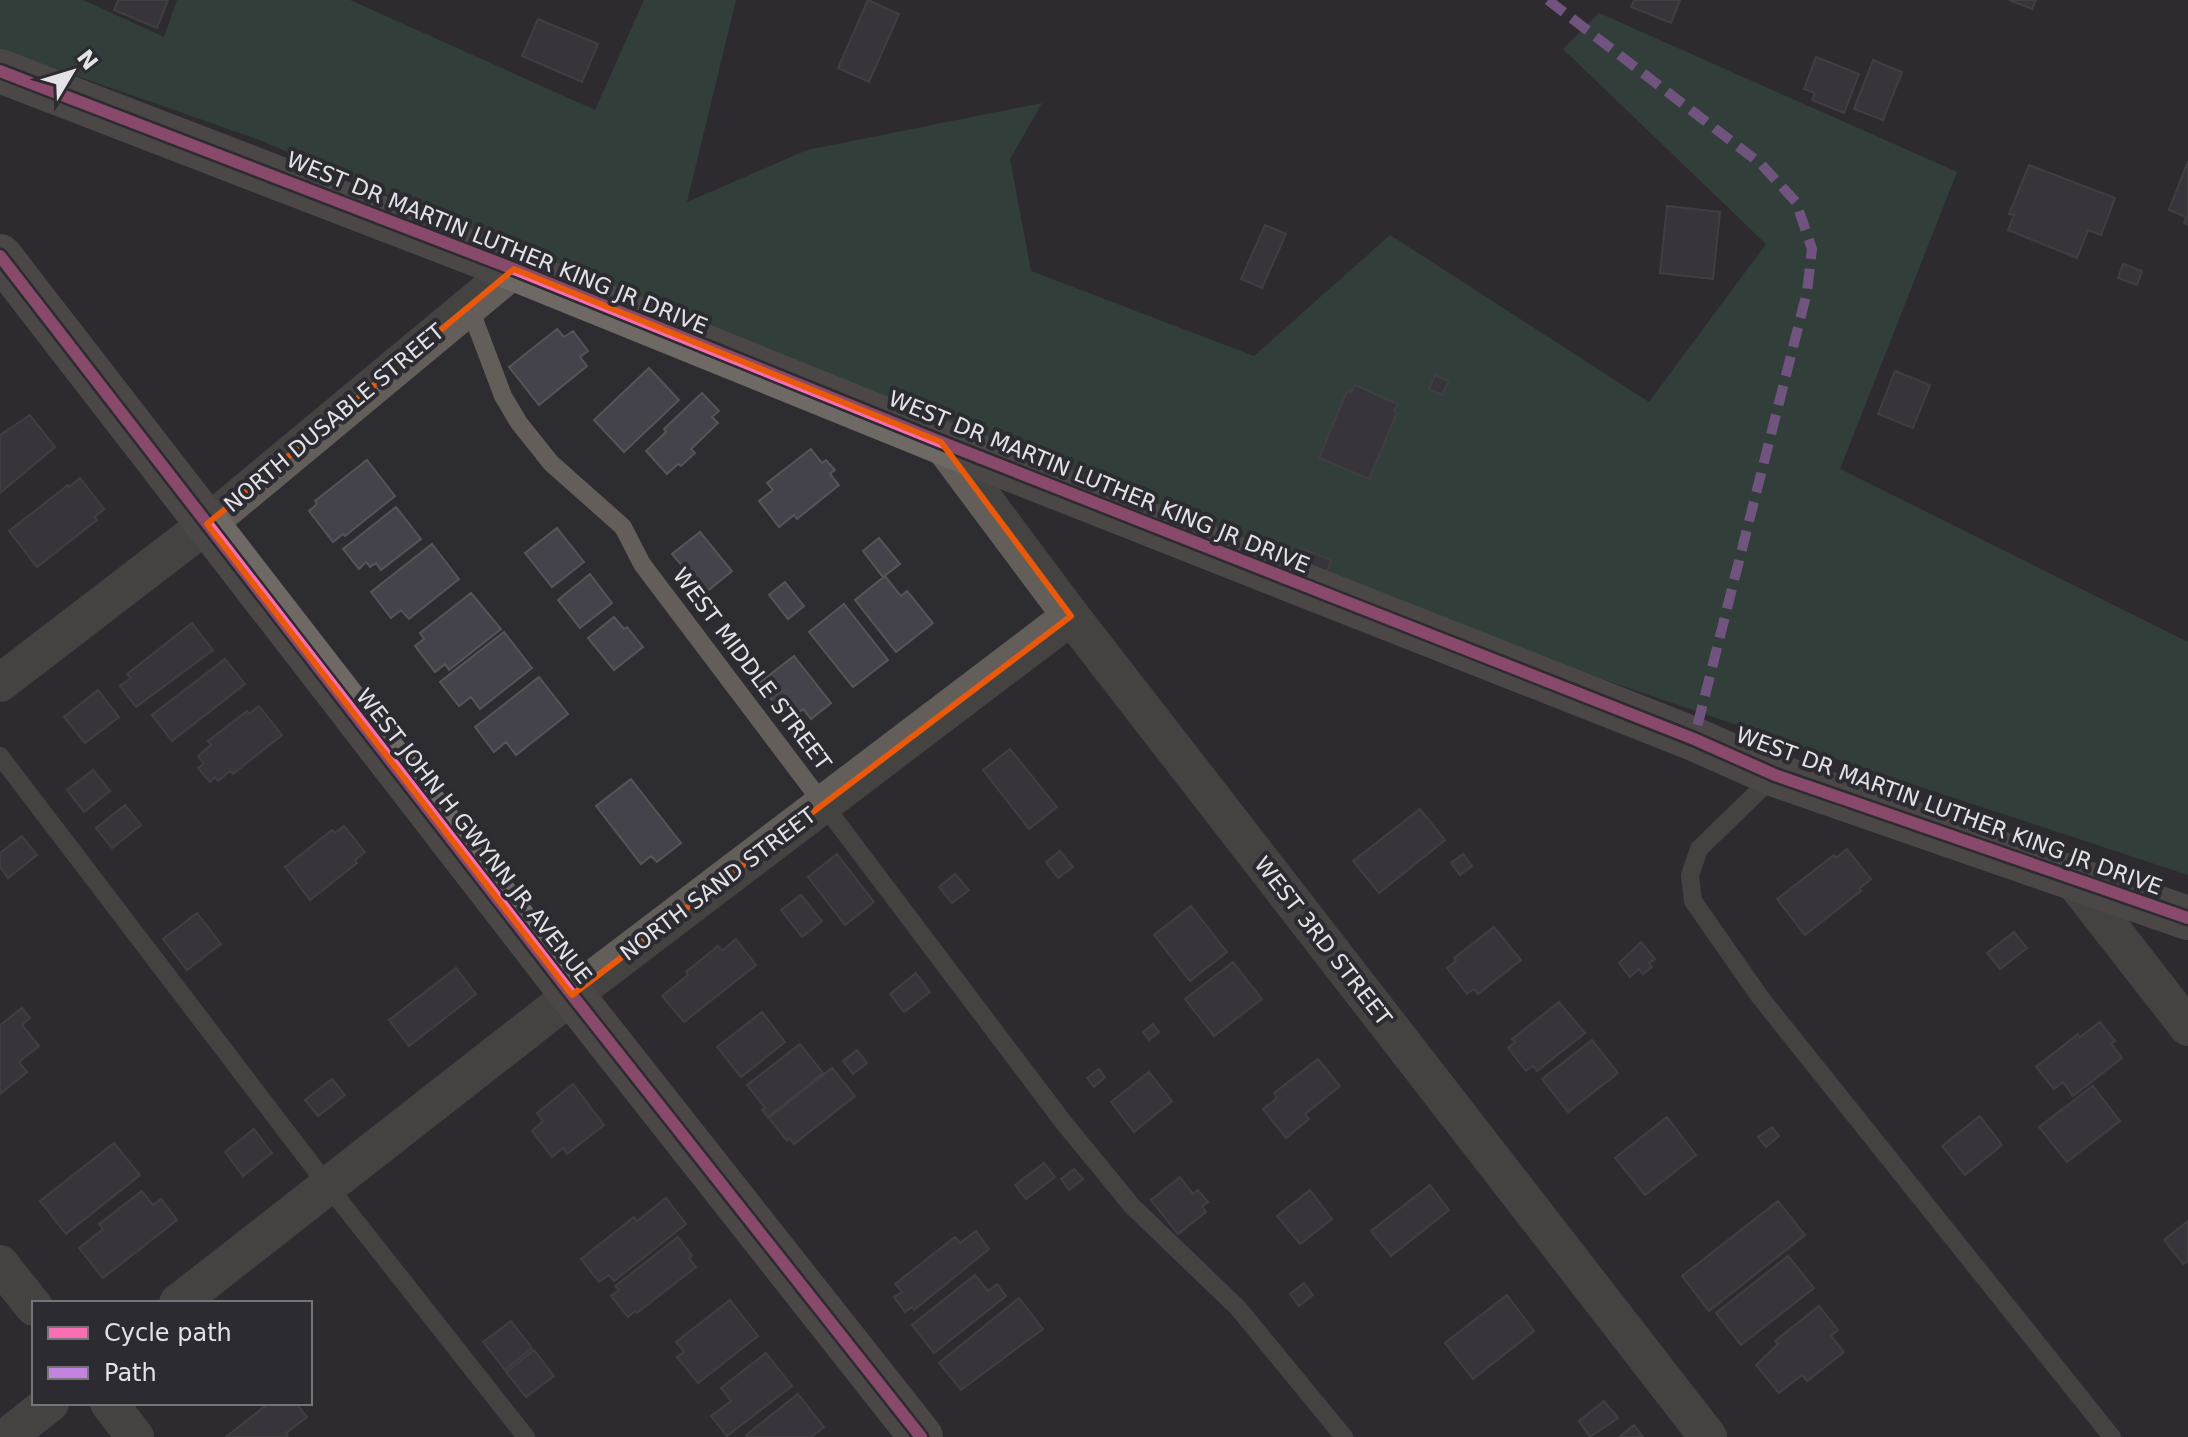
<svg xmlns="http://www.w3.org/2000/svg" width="2188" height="1437" viewBox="0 0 2188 1437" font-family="'DejaVu Sans',sans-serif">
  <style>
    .green { fill: #365546 }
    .building { fill: #44424b; stroke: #555457; stroke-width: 2 }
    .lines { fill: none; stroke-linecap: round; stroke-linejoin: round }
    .lane { stroke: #635e5a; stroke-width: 18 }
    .street { stroke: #635e5a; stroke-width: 38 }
    .secondary { stroke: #6f6965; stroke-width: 44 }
    .quiet { stroke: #c483df; stroke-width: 10; stroke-dasharray: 20 10; stroke-linecap: butt }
    .cycleway-casing { stroke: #2c2b31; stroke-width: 17 }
    .cycleway { stroke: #f96db3; stroke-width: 12 }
    .marked { fill: none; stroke: #e8590c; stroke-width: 6; stroke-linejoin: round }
    .labels { text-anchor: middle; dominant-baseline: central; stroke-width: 8; stroke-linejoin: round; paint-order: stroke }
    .street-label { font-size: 22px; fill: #e3e2e6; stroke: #2c2b31 }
  </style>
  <rect width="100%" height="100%" fill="#2d2c30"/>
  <!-- green -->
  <path class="green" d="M0,0H83L164,37L177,0H350L595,110L644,0H736L687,202L807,150L1042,103L1010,159L1031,271L1254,356L1390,235L1649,402L1766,244L1563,49L1599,13L1957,172L1840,469L2188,642V875L1845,762L1210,545L257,139L0,49Z"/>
  <!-- building -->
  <path class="building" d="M118,0H168L157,28L114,10Z
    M868,0L899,14L869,82L838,68Z
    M1634,0H1680L1671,23L1631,7Z
    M2009,0H2036L2032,9Z
    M538,19L598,44L582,82L522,56Z
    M1816,57L1859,74L1844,113L1812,100L1815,93L1804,89Z
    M1873,60L1902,72L1883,120L1854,109Z
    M2188,161V225L2184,223L2186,217L2169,210Z
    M2029,165L2115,198L2101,235L2088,230L2077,258L2008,230L2014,215L2009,214Z
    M1667,206L1720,212L1713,279L1660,273Z
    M1265,225L1286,234L1262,288L1241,279Z
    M2123,264L2142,271L2137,285L2118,278Z
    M557,329L564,337L573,331L588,351L580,357L587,366L539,405L509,367Z
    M649,368L679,400L624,452L594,420Z
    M1895,371L1930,385L1913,428L1878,414Z
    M1435,375L1449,381L1442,395L1429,389Z
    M1355,385L1398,404L1394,411L1397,413L1369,479L1319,458L1347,391L1351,392Z
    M702,393L719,411L712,417L718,423L691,449L695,453L681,466L678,464L667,474L646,451L666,432L664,429Z
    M30,415L55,447L0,493V435Z
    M811,449L822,463L826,460L835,470L830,474L839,485L797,519L794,515L779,527L759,501L773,490L767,483Z
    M367,460L395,496L345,536L343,534L333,542L309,511L317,504L315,501Z
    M80,478L104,509L95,517L97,520L37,567L9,531L68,485L69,487Z
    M396,507L421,539L381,570L376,563L370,567L366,562L359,569L343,549Z
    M557,528L584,562L552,587L525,553Z
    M700,532L732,571L705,593L672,554Z
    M879,538L900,564L883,577L863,551Z
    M432,544L459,579L409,619L401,610L391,618L371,592Z
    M1300,548L1331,560L1325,577L1293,564Z
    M590,574L612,603L580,628L558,600Z
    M885,576L901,596L907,591L933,623L896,652L855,600Z
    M785,582L804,606L788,619L769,595Z
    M471,593L501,629L449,670L445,664L435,672L415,646L424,639L420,633Z
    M844,604L888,660L853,687L809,632Z
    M614,617L624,629L627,627L643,647L614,670L588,638Z
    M192,623L213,650L136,707L120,686L131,678L127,674Z
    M504,632L532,668L480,709L471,697L459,706L440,682Z
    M794,656L831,703L811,719L803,709L788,721L759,683Z
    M225,659L245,684L172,741L152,715Z
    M539,677L568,714L516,755L506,742L494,752L475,727Z
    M98,690L119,717L85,743L64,717Z
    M259,706L282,735L233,774L230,771L218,781L215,777L210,782L198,768L204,764L198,756L211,745L208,741L247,711L249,714Z
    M1010,749L1057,807L1029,829L983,770Z
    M93,770L110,791L84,812L67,790Z
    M631,779L681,843L657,862L651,856L641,864L596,806Z
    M125,805L141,825L112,848L96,828Z
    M1420,809L1445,840L1379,893L1353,861Z
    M344,826L365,852L355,860L357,863L310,900L285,867L332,830L335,833Z
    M22,836L37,855L8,878L0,867V853Z
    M1847,849L1871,879L1859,889L1861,891L1805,935L1777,899L1834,855L1836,858Z
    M1060,851L1073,867L1058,878L1046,862Z
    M837,854L874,902L845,925L808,877Z
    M1463,854L1472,866L1460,875L1451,863Z
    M955,874L969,890L952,903L939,887Z
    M801,895L822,921L802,937L781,910Z
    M1191,906L1227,952L1190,981L1154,935Z
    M197,913L221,944L187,970L163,939Z
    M1494,927L1521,960L1478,994L1474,989L1467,994L1447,968L1456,961L1454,958Z
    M2014,932L2027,948L2000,969L1987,953Z
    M736,939L756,965L684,1022L662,996L688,975L686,972L718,946L722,951Z
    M1641,942L1655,959L1649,963L1652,967L1643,974L1639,969L1630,977L1619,963Z
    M1233,962L1262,999L1214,1036L1185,999Z
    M456,968L476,994L409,1046L389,1020Z
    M916,973L930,992L904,1012L890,994Z
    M1559,1002L1585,1033L1537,1071L1533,1066L1526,1071L1508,1048L1515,1042L1512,1039Z
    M22,1008L30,1018L22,1025L39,1046L19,1062L27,1072L0,1094V1025Z
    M762,1012L785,1042L741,1077L717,1047Z
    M2100,1022L2115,1041L2111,1043L2122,1058L2073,1096L2063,1082L2054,1089L2036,1067L2078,1034L2080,1037Z
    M1153,1024L1159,1032L1149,1040L1143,1032Z
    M1592,1040L1618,1073L1568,1112L1542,1079Z
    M800,1044L823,1073L768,1117L762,1110L765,1108L747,1085Z
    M857,1050L867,1063L853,1074L843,1061Z
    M1318,1059L1340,1086L1305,1114L1309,1119L1286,1138L1263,1109L1277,1098L1274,1093Z
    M832,1068L855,1096L794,1144L789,1138L787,1141L769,1118Z
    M1099,1069L1105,1077L1094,1087L1087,1078Z
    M1149,1072L1172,1101L1134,1132L1111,1102Z
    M332,1079L345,1095L318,1116L305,1100Z
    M573,1084L604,1125L567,1154L563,1148L552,1157L532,1131L543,1121L537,1113Z
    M2093,1086L2120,1121L2067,1162L2039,1127Z
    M1980,1116L2002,1145L1965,1175L1942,1146Z
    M1667,1117L1696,1155L1645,1195L1615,1158Z
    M1772,1127L1779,1136L1766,1147L1758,1137Z
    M254,1129L272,1153L243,1176L225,1152Z
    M114,1143L140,1175L66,1234L40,1201Z
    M1044,1163L1055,1177L1026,1199L1015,1185Z
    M1074,1169L1083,1179L1069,1190L1061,1179Z
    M1180,1177L1193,1194L1198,1190L1208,1202L1202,1206L1206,1212L1178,1234L1151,1200Z
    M1430,1185L1449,1210L1391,1256L1371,1231Z
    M1310,1190L1332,1219L1300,1244L1277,1216Z
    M142,1191L153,1205L161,1199L177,1220L103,1278L79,1248L103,1229L99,1224Z
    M666,1198L686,1224L614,1281L609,1275L599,1282L581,1259L634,1217L637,1221Z
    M1778,1201L1805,1235L1709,1311L1682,1276Z
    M2188,1221V1261L2183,1264L2164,1240Z
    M976,1231L989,1249L914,1310L912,1307L905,1312L894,1297L902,1292L895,1284L955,1237L960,1243Z
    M678,1237L692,1256L689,1259L696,1267L637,1313L635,1311L628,1317L611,1296L619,1290L615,1286Z
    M1788,1256L1814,1288L1741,1345L1716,1313Z
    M975,1275L988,1291L997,1284L1006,1296L934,1353L912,1325Z
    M1304,1283L1313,1295L1299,1306L1290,1294Z
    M1507,1295L1534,1331L1473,1379L1445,1343Z
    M1019,1298L1043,1329L961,1390L939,1363Z
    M730,1300L758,1336L698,1383L677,1357L684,1352L676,1342Z
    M1819,1306L1838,1330L1831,1336L1844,1352L1807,1381L1802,1375L1779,1393L1756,1365L1778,1344L1775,1341Z
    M511,1321L532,1348L505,1370L483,1342Z
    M534,1350L554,1376L526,1397L506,1372Z
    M766,1353L792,1386L727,1436L711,1416L731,1401L721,1388Z
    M798,1394L824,1427L811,1437H748L746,1435Z
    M1604,1401L1618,1418L1590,1437L1579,1421Z
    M269,1403H296L307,1417L286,1433L288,1437H226Z
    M1634,1425L1643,1437H1619Z"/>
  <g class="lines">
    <!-- lane -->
    <path class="lane" d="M469,306L503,396L519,423L551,463L623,527L642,564L1064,1123L1132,1206L1238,1308L1344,1437
      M0,756L328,1186L526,1437
      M1775,775L1699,849L1690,875L1693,901L1760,997L2112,1437"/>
    <!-- street -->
    <path class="street" d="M941,442L1071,616L1708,1437
      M0,683L207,524L514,269
      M2074,881L2188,1027
      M0,1264L34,1307
      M178,1303L572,995L1071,616
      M109,1403L135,1437
      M7,1437L50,1403"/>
    <!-- secondary -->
    <path class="secondary" d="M0,71L514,269L941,442L1694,739L1775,775L2188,918
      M0,256L572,995L921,1437"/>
    <!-- quiet -->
    <path class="quiet" d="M1548,0L1761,164L1796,202L1812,249L1807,292L1694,739"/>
    <defs>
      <path id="cycleway" d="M0,71L514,269L941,442L1694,739L1775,775L2188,918
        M0,256L572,995L921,1437"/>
    </defs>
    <!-- cycleway casing -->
    <use href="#cycleway" class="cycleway-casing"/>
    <!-- cycleway -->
    <use href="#cycleway" class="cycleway"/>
  </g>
  <!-- marked area -->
  <path d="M0 0H2188V1437H0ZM514,269L941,442L1071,616L572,995L207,524Z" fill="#2d2c30" fill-opacity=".55" fill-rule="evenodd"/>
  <path class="marked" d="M514,269L941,442L1071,616L572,995L207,524Z"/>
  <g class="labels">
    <!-- street labels -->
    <g class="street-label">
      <text transform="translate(497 243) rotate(22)">WEST DR MARTIN LUTHER KING JR DRIVE</text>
      <text transform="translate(334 418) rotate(-40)">NORTH DUSABLE STREET</text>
      <text transform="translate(1099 482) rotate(22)">WEST DR MARTIN LUTHER KING JR DRIVE</text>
      <text transform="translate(752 669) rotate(53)">WEST MIDDLE STREET</text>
      <text transform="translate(1949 811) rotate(20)">WEST DR MARTIN LUTHER KING JR DRIVE</text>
      <text transform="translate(474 836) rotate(52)">WEST JOHN H GWYNN JR AVENUE</text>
      <text transform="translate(718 884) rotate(-37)">NORTH SAND STREET</text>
      <text transform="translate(1323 941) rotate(52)">WEST 3RD STREET</text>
    </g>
  </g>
  <!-- legend -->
  <rect x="32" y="1301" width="280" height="104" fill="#2c2b31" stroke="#757479" stroke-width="2"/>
  <rect x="48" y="1327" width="40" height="12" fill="#f96db3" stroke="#757479" stroke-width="2"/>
  <text x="104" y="1341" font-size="24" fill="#e3e2e6">Cycle path</text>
  <rect x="48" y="1367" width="40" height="12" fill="#c483df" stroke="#757479" stroke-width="2"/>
  <text x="104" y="1381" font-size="24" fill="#e3e2e6">Path</text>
  <!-- north arrow -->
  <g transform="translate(72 72) rotate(52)" stroke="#2c2b31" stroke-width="6" paint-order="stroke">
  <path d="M0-6L14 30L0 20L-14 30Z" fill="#e3e2e6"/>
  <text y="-12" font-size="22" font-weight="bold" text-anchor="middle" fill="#e3e2e6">N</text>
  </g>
</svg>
